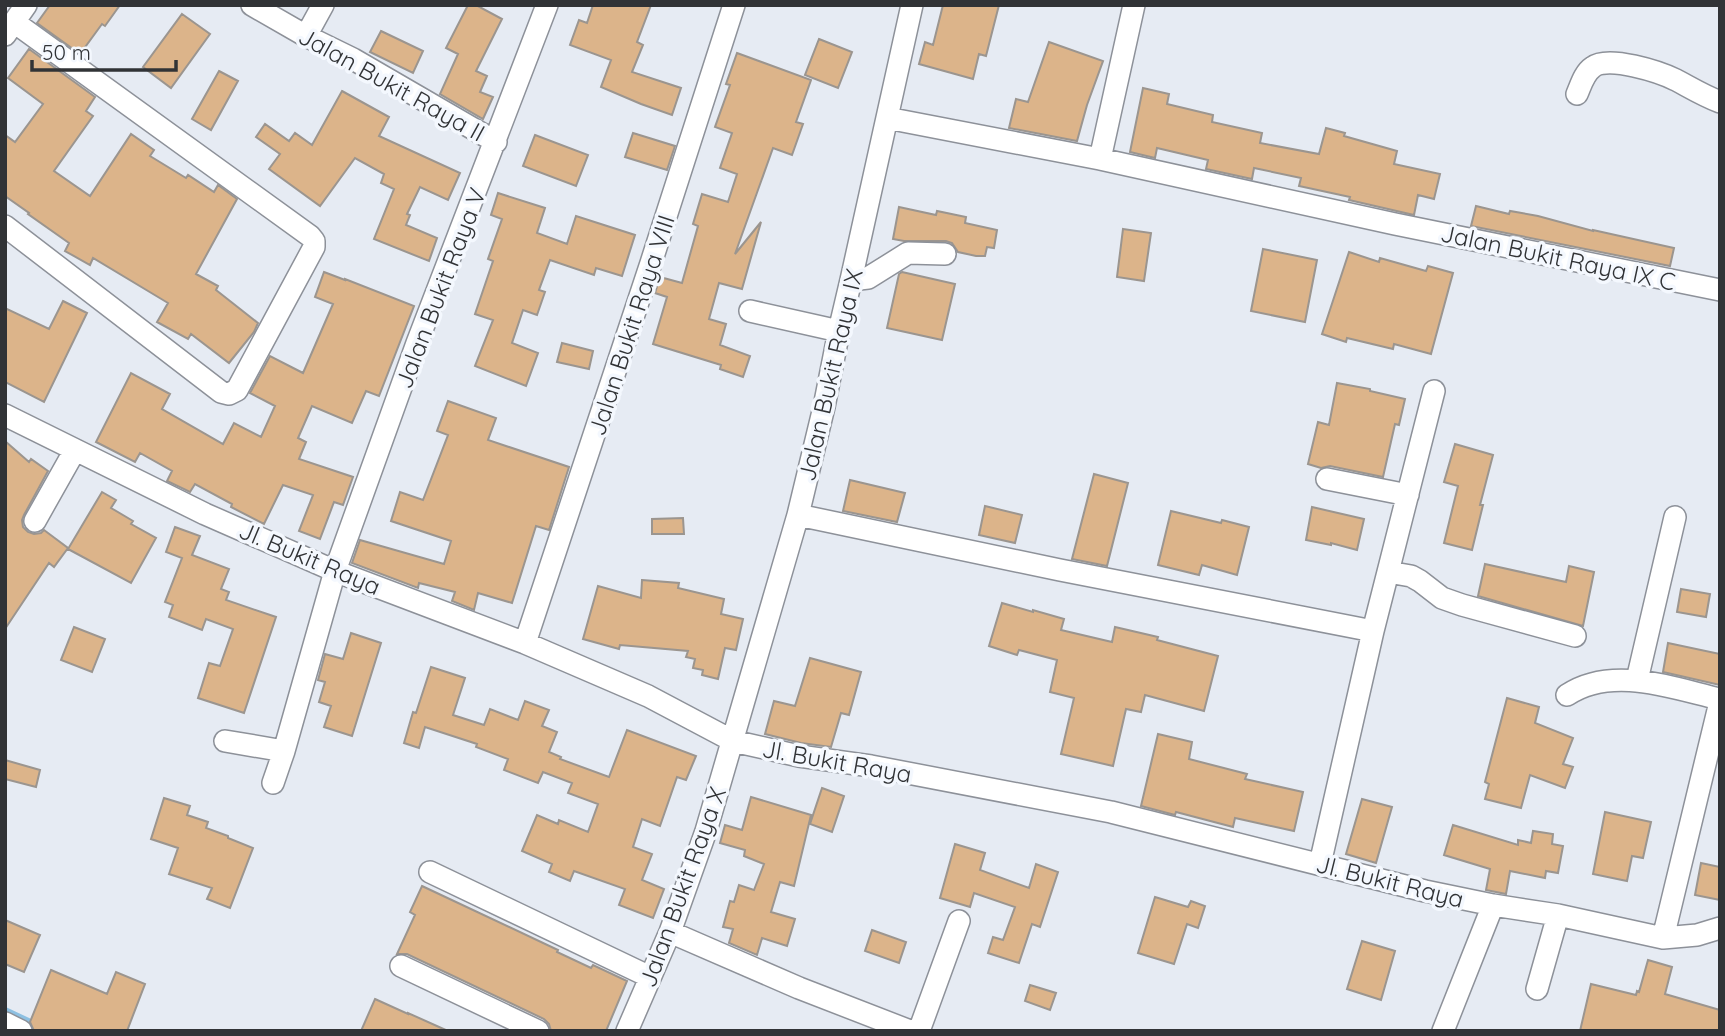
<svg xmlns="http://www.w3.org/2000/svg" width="1725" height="1036" viewBox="0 0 1725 1036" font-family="Quicksand,sans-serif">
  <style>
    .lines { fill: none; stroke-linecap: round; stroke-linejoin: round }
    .stream { stroke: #8dc0e2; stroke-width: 6 }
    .building { fill: #dcb48a; stroke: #9b958f; stroke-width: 2 }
    .minor-casing { stroke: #8d9199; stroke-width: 24 }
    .minor { stroke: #fff; stroke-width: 21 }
    .labels { text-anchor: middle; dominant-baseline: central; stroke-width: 7; stroke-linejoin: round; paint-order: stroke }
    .street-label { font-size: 24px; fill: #313336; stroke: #f4f8fe }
  </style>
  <rect width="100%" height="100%" fill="#e6ebf3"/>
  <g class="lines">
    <!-- stream -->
    <path class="stream" d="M5,1010L37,1025"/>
  </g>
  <!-- building -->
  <path class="building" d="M50,5H120L105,26L102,24L80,54L37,23Z
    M468,5H476L502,19L476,71L487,76L480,92L493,97L483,119L440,94L458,54L446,48Z
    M593,5H651L637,42L643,45L632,72L681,88L672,115L641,104L601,87L611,60L570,45L579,20L587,23Z
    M943,5H999L986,56L979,54L973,79L919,64L925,42L933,45Z
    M182,14L210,34L171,88L143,67Z
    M381,31L423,51L413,73L370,52Z
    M819,39L852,52L838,88L805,75Z
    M1049,42L1103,61L1087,105L1077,141L1009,128L1016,99L1028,102Z
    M29,49L95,97L86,111L93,116L54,171L90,196L131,134L154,150L150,156L186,178L188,175L214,192L218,185L237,199L196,274L218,286L216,290L258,323L254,332L229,363L191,334L188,339L157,322L168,303L93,258L90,265L65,251L69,243L28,214L29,213L5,196V135L15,142L43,104L8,78Z
    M737,53L811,80L796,122L803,124L792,155L773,148L735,254L761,222L742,289L719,283L709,319L726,324L720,345L750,356L743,377L720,369L721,365L653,344L667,297L655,293L660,277L682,283L698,226L693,224L702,194L728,202L737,174L720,168L732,133L715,127L730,85L726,84Z
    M219,71L238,81L211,130L192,119Z
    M1143,88L1169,94L1167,104L1213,115L1212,122L1262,133L1260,143L1319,154L1326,128L1345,133L1344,136L1397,151L1394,164L1440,174L1434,199L1418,195L1414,215L1349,200L1350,197L1299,186L1301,178L1254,168L1252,179L1206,169L1208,160L1157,148L1155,158L1130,152Z
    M342,91L389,117L379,136L460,173L448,200L420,187L407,214L410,215L406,225L437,238L429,261L374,239L394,189L381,183L384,174L355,158L320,206L269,169L280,154L256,137L265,124L289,141L295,133L312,145Z
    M633,133L675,146L667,170L625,157Z
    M535,135L588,155L576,186L523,166Z
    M498,193L545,208L537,233L567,244L576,216L635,235L622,276L596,268L594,275L550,260L539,290L545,292L537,315L523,310L512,343L538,353L526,386L475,366L493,320L475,314L493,261L488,259L502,219L491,215Z
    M1476,206L1509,214L1510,211L1538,216L1593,231V230L1674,248L1670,266L1471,226Z
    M899,207L936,215L937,211L966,217L965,223L997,230L994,248L987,247L985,256H976L958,252L952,243L946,241H904L893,239Z
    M1123,229L1151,233L1144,281L1117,277Z
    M1263,249L1317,260L1305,322L1251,311Z
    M1349,252L1379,262L1380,258L1426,271L1428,266L1453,273L1431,354L1394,344L1393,349L1347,338L1346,342L1322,334Z
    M324,272L345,280V279L414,306L379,396L366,391L352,423L312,406L298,438L306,442L299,459L353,477L343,505L334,502L320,539L299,531L313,495L283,485L264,524L231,507L232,504L195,484L190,492L167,481L172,471L140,453L135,462L96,442L131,373L170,394L162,409L223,444L234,423L261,437L275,406L250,393L270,356L303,373L333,304L315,297Z
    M902,272L955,284L942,340L887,328L899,274Z
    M63,301L87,313L44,402L5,382V308L49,329Z
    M562,343L593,351L589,369L557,362Z
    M1337,383L1370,389V391L1405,399L1399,425L1395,424L1383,477L1330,466L1321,468L1308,464L1318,422L1329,425Z
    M448,401L496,418L488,440L569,467L549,530L536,526L512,603L478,593L474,610L452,601L455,592L419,583L418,588L352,563L360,540L444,564L451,541L391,521L400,492L423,500L448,435L437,431Z
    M5,441L29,462L31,459L48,471L24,515L22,520L23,527L28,532L34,534L41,533L44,530L68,548L54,567L49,563L5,629Z
    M1455,444L1493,455L1480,505H1483L1472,550L1444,543L1458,486L1444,482Z
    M1094,474L1128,483L1107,566L1072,559Z
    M850,480L905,493L897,522L843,511Z
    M102,492L116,500L111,508L133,521L131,524L156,538L131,583L68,549Z
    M985,506L1022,515L1015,543L979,535Z
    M1312,507L1364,519L1357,550L1331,543V545L1306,540Z
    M1171,511L1221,523L1222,520L1249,527L1237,575L1202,565L1199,575L1158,565Z
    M683,518L684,534H652V519Z
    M175,527L200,536L192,555L229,569L221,589L229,592L226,600L276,617L244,713L198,698L209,663L220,666L233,629L206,619L202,630L169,617L173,605L165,602L182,558L166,552Z
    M1485,564L1566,582L1569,566L1594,572L1583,626L1478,596Z
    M642,580L679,583L678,588L724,599L721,614L743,619L736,650L725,648L718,679L702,675L703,670L693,668L695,659L686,657L688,651L620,645L619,649L583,639L598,586L641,598Z
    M1681,589L1710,594L1706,617L1677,612Z
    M1002,603L1033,612V610L1064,619L1061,630L1112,642L1115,627L1158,637L1157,640L1218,656L1204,711L1145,695L1141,712L1126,709L1113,766L1061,754L1074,698L1050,692L1057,660L1019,650L1017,655L989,646Z
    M74,627L105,639L92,672L61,660Z
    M351,633L381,643L352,736L324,727L331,706L319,702L325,682L318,680L325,654L343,659Z
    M1668,643L1720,654V685L1663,672Z
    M810,658L861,672L849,715L841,713L831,747L801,743L765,734L774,701L795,706Z
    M431,667L465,678L453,715L484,725L490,709L518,720L525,701L549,710L542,726L557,732L549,752L561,757L560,759L609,777L627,730L696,756L686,780L677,777L660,826L642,819L633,847L652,854L642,880L664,889L653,918L619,905L625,889L574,871L570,881L549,872L552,864L522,851L537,815L558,824L559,820L588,832L598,804L568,793L572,783L543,772L538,783L504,770L508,759L476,747L477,744L425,727L419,748L404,743L413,712L416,713Z
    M1507,698L1539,707L1535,723L1573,738L1563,764L1573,767L1565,788L1530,775L1521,808L1485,799L1489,784L1485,782Z
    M1158,734L1192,742L1189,759L1247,774L1245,779L1303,792L1294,831L1235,818L1233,827L1176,812L1175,815L1141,806Z
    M5,760L40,770L36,787L5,779Z
    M822,788L844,796L832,832L810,824Z
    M751,797L811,815L794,886L780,882L771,912L795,919L787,946L762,938L757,955L729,943L733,929L723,927L730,901L734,902L739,885L754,890L764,864L744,856L745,850L720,843L725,825L742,830Z
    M164,798L190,806L187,815L208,822L206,828L228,836V838L253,848L230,908L207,899L212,888L169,874L178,848L151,839Z
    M1362,799L1392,807L1376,863L1346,854Z
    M1605,812L1651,822L1643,858L1632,856L1627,881L1593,874Z
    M1453,825L1518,845V840L1531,843L1533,831L1553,834L1552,844L1563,846L1558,873L1546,871L1545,878L1510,871L1506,894L1486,890L1490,869L1444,855Z
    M955,844L985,853L980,870L1029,888L1036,864L1058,872L1040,927L1032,924L1019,963L988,953L993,937L1003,940L1015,907L974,893L970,907L940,898Z
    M1701,863L1720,867V900L1695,895Z
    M422,886L558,950L557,952L591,968L593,965L627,981L606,1031H551L549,1024L544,1019L407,954H397L415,915L410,912Z
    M1155,897L1188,907L1191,901L1205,906L1198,928L1187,924L1174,964L1138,953Z
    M5,920L40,935L24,972L5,964Z
    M872,930L906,942L899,963L865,951Z
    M1362,941L1395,951L1381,1000L1347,989Z
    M1648,960L1672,967L1665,994L1720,1010V1031H1580L1591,984L1636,995L1637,991L1639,992Z
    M51,970L107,994L116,972L145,984L127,1031H34L30,1022Z
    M1030,985L1056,993L1050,1010L1025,1001Z
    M375,999L408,1014V1013L448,1031H361Z"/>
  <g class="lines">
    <defs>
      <path id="minor" d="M252,5L306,36L353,59L496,142
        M5,35L26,5
        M306,36L323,5
        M1577,94C1581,85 1584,73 1593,67C1608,55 1660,72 1676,80C1691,88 1704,96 1720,102
        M887,118L1100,159L1395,224L1720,290
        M1100,159L1134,5
        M5,226L221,392L229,394L237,390L314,247V241L310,236L14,22
        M851,280L868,278L908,253L945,254
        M750,311L839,331
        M5,415L205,514L335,571L525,643L648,696L733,741L799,756L871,766L1111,812L1425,891L1493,905L1558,915L1663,938L1697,935L1720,928
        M1327,479L1408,495
        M798,515L1060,570L1373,631
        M35,521L75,450
        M1388,572L1411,576L1420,581L1442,598L1462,605L1575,636
        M525,643L651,263L734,5
        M1637,680L1675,517
        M1567,695C1612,665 1672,688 1720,699
        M225,741L284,751
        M273,783L284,751L335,571L417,343L547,5
        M1320,864L1373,631L1434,391
        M430,872L650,977
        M670,932L799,988L910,1031
        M1663,938L1720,702
        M401,966L538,1031
        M1537,989L1558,915
        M5,1023L21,1031
        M627,1031L670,932L706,831L798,515L824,407L839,331L851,280L912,5
        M919,1031L959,921
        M1443,1031L1493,905"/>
    </defs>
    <!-- minor casing -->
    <use href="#minor" class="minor-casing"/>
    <!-- minor -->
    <use href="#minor" class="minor"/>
  </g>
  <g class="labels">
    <!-- street labels -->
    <g class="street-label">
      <text transform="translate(392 84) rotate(29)">Jalan Bukit Raya II</text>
      <text transform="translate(1558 257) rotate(12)">Jalan Bukit Raya IX C</text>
      <text transform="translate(440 288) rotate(-69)">Jalan Bukit Raya V</text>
      <text transform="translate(631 325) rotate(-72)">Jalan Bukit Raya VIII</text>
      <text transform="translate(830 375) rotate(-77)">Jalan Bukit Raya IX</text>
      <text transform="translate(310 558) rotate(23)">Jl. Bukit Raya</text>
      <text transform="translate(837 761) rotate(10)">Jl. Bukit Raya</text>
      <text transform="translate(1390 881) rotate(14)">Jl. Bukit Raya</text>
      <text transform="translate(682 887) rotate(-70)">Jalan Bukit Raya X</text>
    </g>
  </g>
  <!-- border -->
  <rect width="1725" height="1036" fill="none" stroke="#313336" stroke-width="14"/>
  <!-- scale -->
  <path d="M32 60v10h144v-10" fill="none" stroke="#313336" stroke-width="3.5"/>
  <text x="42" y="60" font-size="21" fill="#313336" stroke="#f4f8fe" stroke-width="5" paint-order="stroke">50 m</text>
</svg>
